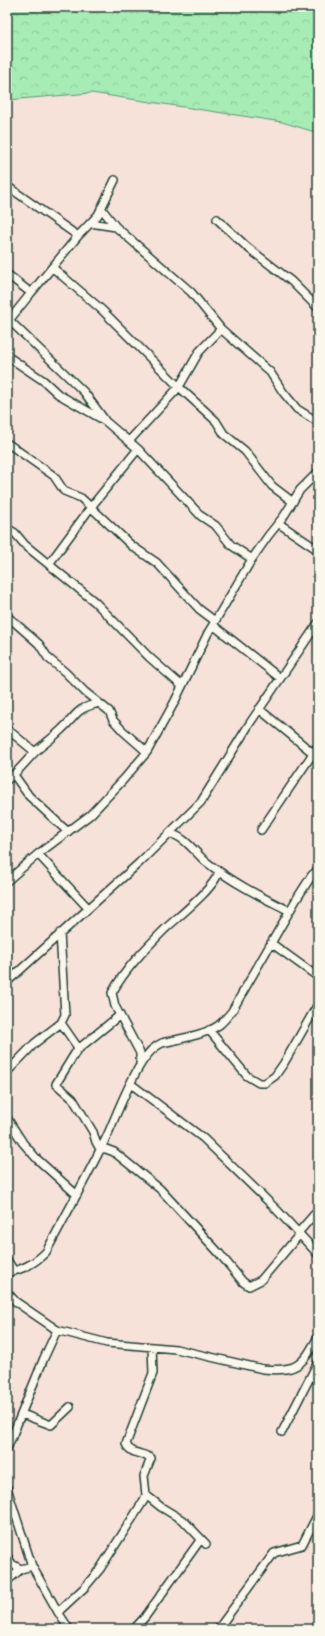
<svg xmlns="http://www.w3.org/2000/svg" width="325" height="1636" viewBox="0 0 325 1636" font-family="'Gochi Hand',sans-serif">
  <style>
    .forest { fill: url(#forest-crowns); stroke: #639474 }
    .lines { fill: none; stroke-linecap: round; stroke-linejoin: round }
    .minor-casing { stroke: #1f3d34; stroke-width: 10 }
    .minor { stroke: #fbf7ec; stroke-width: 7 }
  </style>
  <defs>
    <pattern id="forest-crowns" width="20" height="18" patternUnits="userSpaceOnUse"><rect width="20" height="18" fill="#a7ebb5"/><path d="M2 6a3 3 0 1 1 6 0M12 15a3 3 0 1 1 6 0" fill="none" stroke="#8fca9c"/></pattern>
  </defs>
  <rect width="100%" height="100%" fill="#f7e2da"/>
  <filter id="ink" filterUnits="userSpaceOnUse"><feTurbulence type="fractalNoise" baseFrequency=".025" numOctaves="2"/><feDisplacementMap in="SourceGraphic" scale="8" xChannelSelector="R" yChannelSelector="G"/><feConvolveMatrix kernelMatrix="1 2 1 2 8 2 1 2 1" color-interpolation-filters="sRGB"/></filter>
  <g filter="url(#ink)">
    <!-- forest -->
    <path class="forest" d="M7,7H318V133L282,122L91,93L7,100Z"/>
    <g class="lines">
      <defs>
        <path id="minor" d="M7,186L78,236
          M101,208L116,227L191,292L221,329L199,352L179,387L129,441
          M217,219L247,247L291,281L318,308
          M90,223L116,227
          M53,268L102,310L179,387L216,421L224,434L245,451L272,486L293,502
          M7,274L31,293L7,323
          M31,293L78,236L98,215L115,180
          M9,320L84,392L104,419
          M221,329L270,372L283,392L297,409L318,422
          M7,356L44,381L58,394L105,421L138,449L201,516L216,526L231,545L252,559
          M7,443L54,476L64,491L81,498L132,546L157,563L199,609L215,621
          M278,523L318,550
          M7,528L15,533L25,545L95,602L149,657L182,686
          M49,564L91,507L138,449
          M7,617L13,621L39,644L48,658L65,672L85,692L109,711L113,720L123,731L147,752
          M213,625L280,678
          M259,709L313,753
          M7,729L35,752
          M14,775L29,796L68,832
          M7,780C18,772 26,761 36,751C44,744 54,737 62,729C78,714 75,709 99,703
          M261,830L318,746
          M170,834C183,835 195,852 205,861C232,882 259,896 290,911
          M38,854L88,908
          M7,881L38,854L90,815L124,779L147,752L174,703L208,633L252,559L268,536L284,516L300,490L318,472
          M271,943L318,977
          M7,982L139,863L201,802L250,723L318,623
          M120,1015L77,1050L56,1084L73,1099L93,1132L96,1142L100,1149H106L114,1152L160,1189L219,1253L243,1282L249,1286L261,1280L299,1235
          M61,1023L79,1049
          M209,1030L247,1076L259,1083H265L275,1076L284,1063L318,1004
          M140,1065V1053L115,1006L112,993C125,969 146,948 165,929C179,916 215,888 219,871
          M7,1072L35,1043L61,1023L65,1015L60,933
          M131,1084L203,1138L276,1209L318,1254
          M7,1118L23,1143L37,1159L77,1195
          M298,1233L318,1210
          M7,1260L14,1271
          M7,1273C23,1269 34,1264 46,1252C67,1213 88,1175 107,1136C118,1111 128,1084 142,1062C148,1053 153,1047 162,1043C179,1039 205,1035 219,1025C224,1021 228,1016 232,1011L296,900L312,875L318,870
          M7,1292L16,1302L57,1330L107,1343L176,1349L263,1369C297,1372 302,1366 318,1337
          M22,1414L51,1425L70,1407
          M282,1432L318,1362
          M7,1449L44,1358L57,1330
          M7,1488L32,1566L58,1612L69,1629
          M146,1495L161,1507L184,1521L206,1544
          M7,1556L12,1564L21,1569
          M7,1581L21,1569L32,1566
          M58,1612L85,1587L100,1569L144,1500L146,1495L144,1476L151,1458C143,1453 130,1454 126,1444L153,1373L152,1347
          M134,1629L145,1617L201,1539
          M218,1629L274,1553L302,1545L318,1514"/>
      </defs>
      <!-- minor casing -->
      <use href="#minor" class="minor-casing"/>
      <!-- minor -->
      <use href="#minor" class="minor"/>
    </g>
  </g>
  <!-- margin -->
  <rect width="325" height="1636" fill="none" stroke="#fbf7ec" stroke-width="24"/>
  <rect x="12" y="12" width="301" height="1612" fill="none" stroke="#1f3d34" stroke-width="1.5" filter="url(#ink)"/>
</svg>
